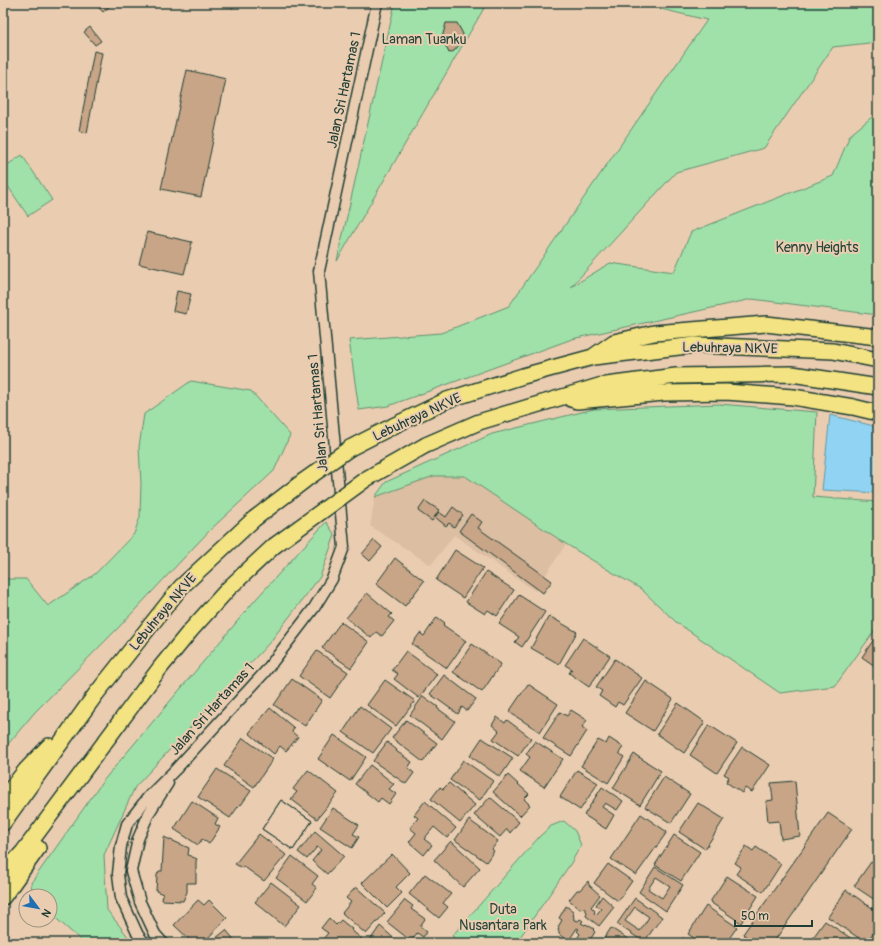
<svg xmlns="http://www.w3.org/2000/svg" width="881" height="946" viewBox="0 0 881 946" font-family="Pangolin,sans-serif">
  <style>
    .built { fill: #dcbea2 }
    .green { fill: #a0e1aa; stroke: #608f6f }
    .water { fill: #90d3f2; stroke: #6397a6 }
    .building { fill: #c8a587; stroke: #1f3d34; fill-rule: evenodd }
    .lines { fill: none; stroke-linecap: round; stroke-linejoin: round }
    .minor-casing { stroke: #1f3d34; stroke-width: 13 }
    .highway-casing { stroke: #1f3d34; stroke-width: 18 }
    .minor { stroke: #eacdb1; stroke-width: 10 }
    .highway { stroke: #f4e382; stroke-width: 15 }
    .highway-bridge-casing { stroke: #1f3d34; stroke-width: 18; stroke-linecap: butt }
    .highway-bridge { stroke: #f4e382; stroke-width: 15 }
    .labels { text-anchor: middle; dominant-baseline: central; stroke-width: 4; stroke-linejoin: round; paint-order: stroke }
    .park-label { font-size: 14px; fill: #25453a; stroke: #eacdb1 }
    .street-label { font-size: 14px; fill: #1f3d34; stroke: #eacdb1 }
  </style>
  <rect width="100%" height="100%" fill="#eacdb1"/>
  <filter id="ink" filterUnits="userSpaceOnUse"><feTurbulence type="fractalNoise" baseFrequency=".025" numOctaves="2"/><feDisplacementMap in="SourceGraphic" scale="8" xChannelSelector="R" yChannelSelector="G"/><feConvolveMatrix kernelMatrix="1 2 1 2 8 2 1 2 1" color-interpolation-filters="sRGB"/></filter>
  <g filter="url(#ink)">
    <!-- built -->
    <path class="built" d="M434,476H465L566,544L535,591L454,535L431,565L370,526L375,497Z"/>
    <!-- green -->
    <path class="green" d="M395,3H487L337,261Z
      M636,3H878V42L833,47L764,148L676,172L571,287L610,263L674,272L691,232L833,176L850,135L878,112V315L752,299L572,339L388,406L359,410L349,340L441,333L509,306L707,20Z
      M22,155L52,200L28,216L3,179V168Z
      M191,381L251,391L290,435L274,471L210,530L119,627L35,712L3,750V579H26L48,606L95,574L134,534L140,517L141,483L139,447L144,414Z
      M719,404L817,412L813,497L878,502V626L835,686L780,693L676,622L641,589L610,571L566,544L465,476H434L375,497L386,482L492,434L594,409Z
      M326,522L335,535L320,577L270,642L135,787L104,855L107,910L133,943H84L50,913V896H33L31,883L103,781L256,599Z
      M564,821L575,831L581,845L571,863L516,943H460L452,936L540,836L551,826Z"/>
    <!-- water -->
    <path class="water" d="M830,415L878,427V493L822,490Z"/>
    <!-- building -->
    <path class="building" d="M102,3H107L110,6L103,12L98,7Z
      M210,3H234L233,8Z
      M446,23H457L463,34L461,43L454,51L449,53L442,38Z
      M90,27L101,41L95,45L84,32Z
      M94,51L102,53L87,133L79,131Z
      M187,70L226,79L201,197L161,189Z
      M147,232L192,242L184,274L139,264Z
      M177,291L191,294L186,314L173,311Z
      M425,501L439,510L432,521L418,511Z
      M453,507L463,515L454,527L449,523L446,526L435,517L439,512L446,517Z
      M471,514L482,522L478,528L552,581L543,593L459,531Z
      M374,540L382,547L370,561L362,554Z
      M455,550L483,568L463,598L436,580Z
      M395,558L424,581L405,606L376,584Z
      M486,572L514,590L497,616L488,610L485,614L466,602Z
      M367,593L392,614L389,617L394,621L382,636L376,632L371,638L346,618Z
      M519,595L545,612L522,647L515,642L519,637L499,624Z
      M549,616L577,632L559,664L531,648Z
      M437,617L445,623L443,625L466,641L447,668L412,644L420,633L424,636Z
      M341,622L369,642L351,668L322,648Z
      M583,638L610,656L589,687L569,673L572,669L565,665Z
      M874,639L878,642V661L875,666L862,657Z
      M472,644L501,664L482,692L453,672Z
      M317,651L348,672L330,698L299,676Z
      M406,651L437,674L419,698L394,679L398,674L392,670Z
      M615,659L642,678L623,705L618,702L615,707L599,696L602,691L596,687Z
      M444,675L476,699L467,711L462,707L458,714L430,694Z
      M292,679L322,700L305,726L274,705Z
      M385,680L415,701L396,726L367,705Z
      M646,681L673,699L653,731L625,713Z
      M528,684L558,704L540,732L509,712Z
      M423,696L438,707L437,708L455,721L442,739L410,715Z
      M678,703L705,722L684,753L657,734Z
      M360,706L391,729L373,753L343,732Z
      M270,708L294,728L292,732L298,737L286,751L280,746L274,754L249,733Z
      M571,710L587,720L582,727L587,731L571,756L543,738L560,712L567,716Z
      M497,717L505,723L507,720L531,738L518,756L493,739L499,731L492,725Z
      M406,720L437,743L423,762L392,738Z
      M709,725L737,743L717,773L690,755Z
      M334,735L366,757L350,781L318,759Z
      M243,738L273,759L254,787L224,766Z
      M482,738L513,758L500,777L470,756Z
      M609,738L623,747L619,753L624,757L608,783L581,766L598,740L606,744Z
      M535,741L563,759L544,787L520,771L530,757L526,754Z
      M387,742L397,750L396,751L412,762L408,768L414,773L406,784L373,761Z
      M742,747L770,765L752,792L745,788L742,793L726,782L729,777L724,774Z
      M634,754L661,771L640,805L613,788Z
      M463,760L493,781L480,800L450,780Z
      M370,765L394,784L389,789L396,794L389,804L381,798L378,802L355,784Z
      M217,769L251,791L241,805L240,804L230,818L198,797Z
      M308,770L338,793L317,819L291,799L297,792L293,789Z
      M577,770L598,783L580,810L560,797Z
      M508,775L529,794L524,799L530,805L520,816L493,792Z
      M664,777L690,794L671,823L645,807Z
      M795,781L800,836L781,839L779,821L768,822L766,801L773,800L771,783Z
      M449,783L475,805L460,823L431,799L440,787L443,789Z
      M602,787L623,801L617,810L605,803L602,807L614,815L606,829L584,815Z
      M490,797L519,822L510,833L507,829L500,837L474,815Z
      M281,800L312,821L293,850L262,829Z
      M281,800L312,821L293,850L262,829Z
      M192,801L218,818L215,824L220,827L209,844L202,839L198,845L174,829Z
      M425,801L456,828L447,838L434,827L424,839L432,845L424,855L409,842L416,833L410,828L418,818L414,815Z
      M698,803L724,819L705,849L679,832Z
      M333,808L359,825L353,834L359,837L352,848L320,827Z
      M828,813L852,829L773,943H755L743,934Z
      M641,814L667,832L636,875L611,859Z
      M469,820L498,841L492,849L494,851L486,862L455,840Z
      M315,831L344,856L327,874L312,861L321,850L317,847L307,859L298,852Z
      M259,834L286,855L264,881L243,866L242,868L235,864Z
      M674,835L700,852L681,881L655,865Z
      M164,837L189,848L188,855L197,859L196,861V883H187V892L183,901L162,900L163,894L156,891L157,875L159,871H162Z
      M451,841L480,868L463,887L434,860Z
      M746,846L753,851L756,847L781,864L763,892L736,874L741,867L735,863Z
      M392,854L410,873L396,887L402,893L387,908L362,883Z
      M292,856L318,876L312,884L317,888L307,901L276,878Z
      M871,862L878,866V902L854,886Z
      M608,864L632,881L618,901L594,883Z
      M655,867L683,885L666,911L639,892ZM656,877L670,886L662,898L648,889Z
      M425,874L451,894L443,903L448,907L439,918L409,894Z
      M727,876L758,896L741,923L710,902Z
      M588,881L589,885L600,895L591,907L595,911L594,913L596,915L601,909L596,905L602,896L614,907L599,926L586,916L587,912L584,908L580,909L569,900L577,890H580Z
      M271,882L301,905L284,926L255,902Z
      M356,887L385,913L366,934L342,913L351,902L346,898Z
      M846,890L878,912V926L866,943L828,917Z
      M635,898L662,917L644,942L617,924ZM635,907L649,917L640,931L625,921Z
      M198,900L204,905L209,900L227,918L203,943H193L174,925Z
      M405,900L413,906L411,909L425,919L420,926L427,932L423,937L417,933L411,941L387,922Z
      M566,906L573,911L574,920L578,921L580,919L583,921L581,923L585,925L586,924L594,929L593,930L595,932L588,943H574L580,934L577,931L579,929L577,928L568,942L559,934V932L558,930L559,928L558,927L562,920L559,918Z
      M706,906L737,927L726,943H701L688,934Z
      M329,918L336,925L341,920L352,929L351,930L362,939L359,943H326L322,940L328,933L321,928Z
      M825,921L858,943H809Z
      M380,926L399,943H368Z
      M611,928L634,943H601Z
      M226,930L237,943H210Z
      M683,938L690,943H679Z"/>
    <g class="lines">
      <defs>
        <path id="minor" d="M145,943L138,935L121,898L118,874L121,846L127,824L148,797L176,769L265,672L314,608L332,579L344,547L319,271L377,3
          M163,943L155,934L140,902L131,871L138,839L149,813L168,783"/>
        <path id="highway" d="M594,356L614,342L654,333L766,324L878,337
          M571,399L577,401L664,393L726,392L793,397L853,407L878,413
          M426,445L479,422L599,386L676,376L792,374L878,387
          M350,448L395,425L447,400L523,376L593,357L696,345L833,351L878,360
          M3,799L26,770L49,746
          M3,823L96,694L181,587L254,519
          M3,874L23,852L160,668L191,630L229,588L274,546
          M3,897L38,848"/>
      </defs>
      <!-- minor casing -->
      <use href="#minor" class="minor-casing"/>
      <!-- highway casing -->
      <use href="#highway" class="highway-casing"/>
      <!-- minor -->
      <use href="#minor" class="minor"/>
      <!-- highway -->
      <use href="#highway" class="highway"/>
      <defs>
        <path id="highway-bridge" d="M254,519L305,480L350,448
          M274,546L366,479L426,445"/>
      </defs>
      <!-- highway-bridge casing -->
      <use href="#highway-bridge" class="highway-bridge-casing"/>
      <!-- highway-bridge -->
      <use href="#highway-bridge" class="highway-bridge"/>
    </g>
  </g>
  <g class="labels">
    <!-- park labels -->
    <g class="park-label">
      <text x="424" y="39">Laman Tuanku</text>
      <text x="817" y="247">Kenny Heights</text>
      <text x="503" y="909">Duta<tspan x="503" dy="16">Nusantara Park</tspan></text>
    </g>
    <!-- street labels -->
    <g class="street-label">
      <text transform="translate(344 90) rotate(-78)">Jalan Sri Hartamas 1</text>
      <text transform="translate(730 348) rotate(1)">Lebuhraya NKVE</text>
      <text transform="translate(318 413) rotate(-95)">Jalan Sri Hartamas 1</text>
      <text transform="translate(417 417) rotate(-25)">Lebuhraya NKVE</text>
      <text transform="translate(163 612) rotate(-50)">Lebuhraya NKVE</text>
      <text transform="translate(212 709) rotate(-48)">Jalan Sri Hartamas 1</text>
    </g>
  </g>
  <!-- margin -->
  <rect width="881" height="946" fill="none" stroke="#eacdb1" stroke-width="16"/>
  <rect x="8" y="8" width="865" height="930" fill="none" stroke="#1f3d34" stroke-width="1.5" filter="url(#ink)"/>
  <!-- north arrow -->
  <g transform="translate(38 908) rotate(122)"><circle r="19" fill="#eacdb1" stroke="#99937f"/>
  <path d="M0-3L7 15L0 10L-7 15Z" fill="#1f6fb2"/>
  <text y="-6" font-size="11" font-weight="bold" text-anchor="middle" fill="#1f3d34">N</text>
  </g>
  <!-- scale -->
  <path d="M735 920v6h77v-6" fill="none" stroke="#1f3d34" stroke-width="2"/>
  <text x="741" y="920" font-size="12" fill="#1f3d34" stroke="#eacdb1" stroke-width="3" paint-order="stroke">50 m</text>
</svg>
